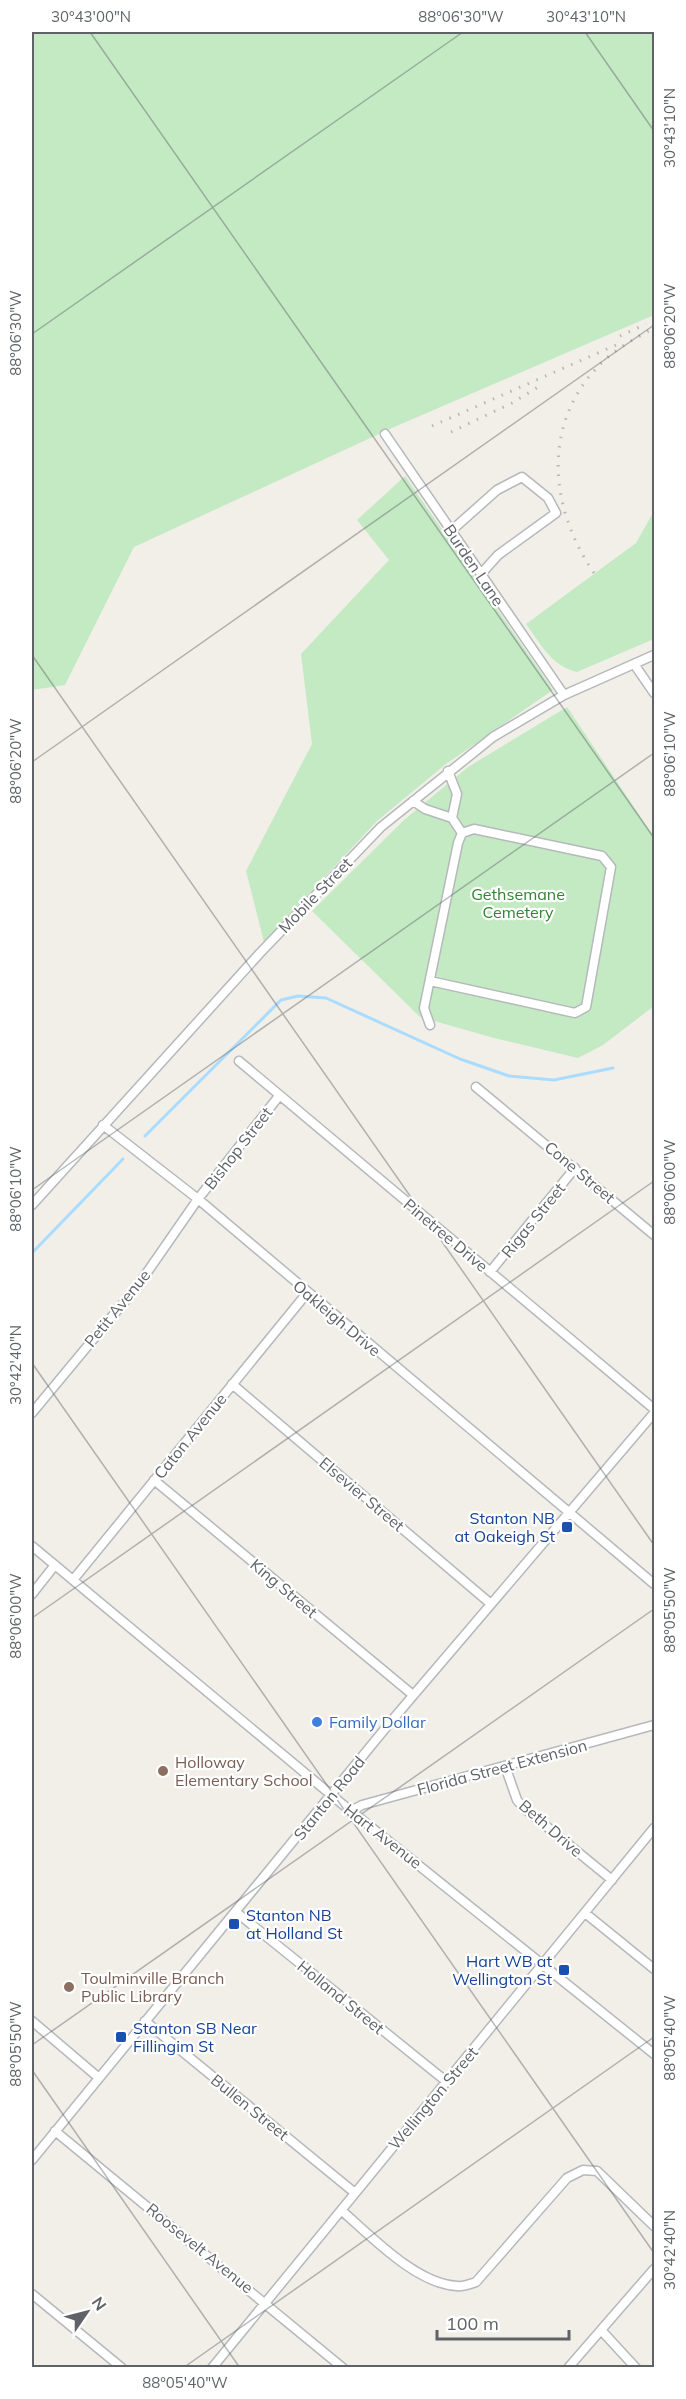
<svg xmlns="http://www.w3.org/2000/svg" width="686" height="2399" viewBox="0 0 686 2399" font-family="Mulish,sans-serif">
  <style>
    .green { fill: #c4eac3 }
    .lines { fill: none; stroke-linecap: round; stroke-linejoin: round }
    .stream { stroke: #aadcff; stroke-width: 3 }
    .minor-casing { stroke: #b5b8bc; stroke-width: 11 }
    .minor { stroke: #fff; stroke-width: 8 }
    .rail { stroke: #b6b7b8; stroke-width: 3; stroke-dasharray: 1.5 8; stroke-linecap: butt }
    .ticks { fill: none; stroke: #5f6368; stroke-width: 1.5; stroke-opacity: 0.45 }
    .transit-dot { fill: #1a4fb4; stroke: #fff; stroke-width: 2 }
    .shop-dot { fill: #3f7fe0; stroke: #fff; stroke-width: 2 }
    .education-dot { fill: #8d6e63; stroke: #fff; stroke-width: 2 }
    .labels { text-anchor: middle; dominant-baseline: central; stroke-width: 4.5; stroke-linejoin: round; paint-order: stroke }
    .street-label { font-size: 16px; fill: #5f6368; stroke: #fff }
    .park-label { font-size: 16px; fill: #308531; stroke: #fff }
    .transit-label { font-size: 16px; fill: #164399; stroke: #fff; text-anchor: end }
    .shop-label { font-size: 16px; fill: #366cbe; stroke: #fff; text-anchor: start }
    .education-label { font-size: 16px; fill: #785e54; stroke: #fff; text-anchor: start }
    .neatline { fill: none; stroke: #5f6368; stroke-width: 2 }
    .ticks-label { font-size: 15px; text-anchor: middle; fill: #5f6368 }
  </style>
  <rect width="100%" height="100%" fill="#f1efe8"/>
  <!-- green -->
  <path class="green" d="M32,32H654V315L392,428L134,547L65,685L32,690Z
    M405,476L553,690L446,764L377,821L264,942L246,871L312,744L301,654L389,560L357,520Z
    M654,511V639L577,672C551,666 541,644 526,624L636,543Z
    M567,707L654,837V1006L603,1045L578,1058L494,1038L420,1017L312,911L404,820L468,767Z"/>
  <g class="lines">
    <!-- stream -->
    <path class="stream" d="M145,1136L281,1000L298,996L326,998L460,1059L509,1076L554,1080L613,1068
      M32,1253L123,1159"/>
    <defs>
      <path id="minor" d="M385,434L564,695
        M451,531L497,490L522,477L548,498L556,513L498,555L481,574
        M634,664L654,693
        M413,801L425,809L452,818
        M430,981L575,1013L586,1007L611,867L602,856L474,829L462,833
        M430,1025L424,1008L458,843L462,833L452,818L457,794L448,771
        M239,1061L654,1409
        M476,1087L654,1235
        M103,1125L198,1199L654,1584
        M32,1205L260,953L381,827L493,737L564,695L654,655
        M490,1272L575,1168
        M232,1384L491,1604
        M32,1413L139,1284L198,1199L279,1096
        M154,1480L413,1695
        M32,1546L341,1803L654,2054
        M73,1580L307,1293
        M32,1594L55,1565
        M505,1766L517,1800L524,1808L612,1880
        M351,1811L362,1805L654,1725
        M236,1912L447,2082
        M585,1913L654,1969
        M32,2021L99,2078
        M145,2021L355,2193
        M55,2131L343,2368
        M32,2160L388,1725L654,1413
        M341,2210C371,2236 416,2284 457,2286C463,2287 470,2284 476,2282L567,2178L583,2170L597,2171L654,2226
        M32,2294L122,2368
        M601,2330L636,2368
        M212,2368L654,1828
        M568,2368L654,2269"/>
    </defs>
    <!-- minor casing -->
    <use href="#minor" class="minor-casing"/>
    <!-- minor -->
    <use href="#minor" class="minor"/>
    <!-- rail -->
    <path class="rail" d="M620,336L646,324
      M432,426L616,345
      M451,432L512,403L543,384
      M594,573C547,505 541,416 608,357C622,345 638,337 654,328"/>
  </g>
  <!-- ticks -->
  <path class="ticks" d="M90,32L654,838M585,32L654,131M32,334L463,32M32,655L654,1545M32,762L654,325M32,1190L654,753M32,1363L654,2253M32,1618L654,1181M32,2045L654,1609M32,2070L240,2368M183,2368L654,2037"/>
  <!-- markers -->
  <g class="transit-dot">
    <rect x="561" y="1521" width="12" height="12" rx="3"/>
    <rect x="228" y="1918" width="12" height="12" rx="3"/>
    <rect x="558" y="1964" width="12" height="12" rx="3"/>
    <rect x="115" y="2031" width="12" height="12" rx="3"/>
  </g>
  <circle class="shop-dot" cx="317" cy="1722" r="6"/>
  <g class="education-dot">
    <circle cx="163" cy="1771" r="6"/>
    <circle cx="69" cy="1987" r="6"/>
  </g>
  <g class="labels">
    <!-- street labels -->
    <g class="street-label">
      <text transform="translate(474 565) rotate(56)">Burden Lane</text>
      <text transform="translate(315 895) rotate(-46)">Mobile Street</text>
      <text transform="translate(238 1148) rotate(-52)">Bishop Street</text>
      <text transform="translate(580 1172) rotate(40)">Cone Street</text>
      <text transform="translate(533 1220) rotate(-51)">Rigas Street</text>
      <text transform="translate(446 1235) rotate(40)">Pinetree Drive</text>
      <text transform="translate(117 1308) rotate(-51)">Petit Avenue</text>
      <text transform="translate(337 1318) rotate(40)">Oakleigh Drive</text>
      <text transform="translate(190 1436) rotate(-51)">Caton Avenue</text>
      <text transform="translate(362 1494) rotate(40)">Elsevier Street</text>
      <text transform="translate(284 1588) rotate(40)">King Street</text>
      <text transform="translate(502 1767) rotate(-15)">Florida Street Extension</text>
      <text transform="translate(329 1798) rotate(-51)">Stanton Road</text>
      <text transform="translate(551 1828) rotate(41)">Beth Drive</text>
      <text transform="translate(383 1836) rotate(38)">Hart Avenue</text>
      <text transform="translate(341 1997) rotate(39)">Holland Street</text>
      <text transform="translate(433 2098) rotate(-50)">Wellington Street</text>
      <text transform="translate(250 2107) rotate(39)">Bullen Street</text>
      <text transform="translate(200 2248) rotate(39)">Roosevelt Avenue</text>
    </g>
    <!-- park labels -->
    <g class="park-label">
      <text x="518" y="894">Gethsemane<tspan x="518" dy="18">Cemetery</tspan></text>
    </g>
    <!-- transit labels -->
    <g class="transit-label">
      <text x="555" y="1518">Stanton NB<tspan x="555" dy="18">at Oakeigh St</tspan></text>
      <text x="246" y="1915" text-anchor="start">Stanton NB<tspan x="246" dy="18">at Holland St</tspan></text>
      <text x="552" y="1961">Hart WB at<tspan x="552" dy="18">Wellington St</tspan></text>
      <text x="133" y="2028" text-anchor="start">Stanton SB Near<tspan x="133" dy="18">Fillingim St</tspan></text>
    </g>
    <!-- shop labels -->
    <g class="shop-label">
      <text x="329" y="1722">Family Dollar</text>
    </g>
    <!-- education labels -->
    <g class="education-label">
      <text x="175" y="1762">Holloway<tspan x="175" dy="18">Elementary School</tspan></text>
      <text x="81" y="1978">Toulminville Branch<tspan x="81" dy="18">Public Library</tspan></text>
    </g>
  </g>
  <!-- border -->
  <rect width="686" height="2399" fill="none" stroke="#ffffff" stroke-width="66"/>
  <!-- north arrow -->
  <g transform="translate(87 2312) rotate(55)" stroke="#ffffff" stroke-width="4.5" paint-order="stroke">
  <path d="M0-4.5L10 22L0 15L-10 22Z" fill="#5f6368"/>
  <text y="-9" font-size="16" font-weight="bold" text-anchor="middle" fill="#5f6368">N</text>
  </g>
  <!-- scale -->
  <path d="M437 2330v9h132v-9" fill="none" stroke="#5f6368" stroke-width="3"/>
  <text x="446" y="2330" font-size="18" fill="#5f6368" stroke="#ffffff" stroke-width="4.5" paint-order="stroke">100 m</text>
  <rect x="33" y="33" width="620" height="2333" class="neatline"/>
  <g class="ticks-label">
    <text x="91" y="22">30°43'00"N</text>
    <text x="461" y="22">88°06'30"W</text>
    <text x="586" y="22">30°43'10"N</text>
    <text transform="translate(670 128) rotate(-90)" y="5">30°43'10"N</text>
    <text transform="translate(670 326) rotate(-90)" y="5">88°06'20"W</text>
    <text transform="translate(16 333) rotate(-90)" y="5">88°06'30"W</text>
    <text transform="translate(670 754) rotate(-90)" y="5">88°06'10"W</text>
    <text transform="translate(16 761) rotate(-90)" y="5">88°06'20"W</text>
    <text transform="translate(670 1182) rotate(-90)" y="5">88°06'00"W</text>
    <text transform="translate(16 1189) rotate(-90)" y="5">88°06'10"W</text>
    <text transform="translate(16 1365) rotate(-90)" y="5">30°42'40"N</text>
    <text transform="translate(670 1610) rotate(-90)" y="5">88°05'50"W</text>
    <text transform="translate(16 1616) rotate(-90)" y="5">88°06'00"W</text>
    <text transform="translate(670 2038) rotate(-90)" y="5">88°05'40"W</text>
    <text transform="translate(16 2044) rotate(-90)" y="5">88°05'50"W</text>
    <text transform="translate(670 2250) rotate(-90)" y="5">30°42'40"N</text>
    <text x="185" y="2388">88°05'40"W</text>
  </g>
</svg>
